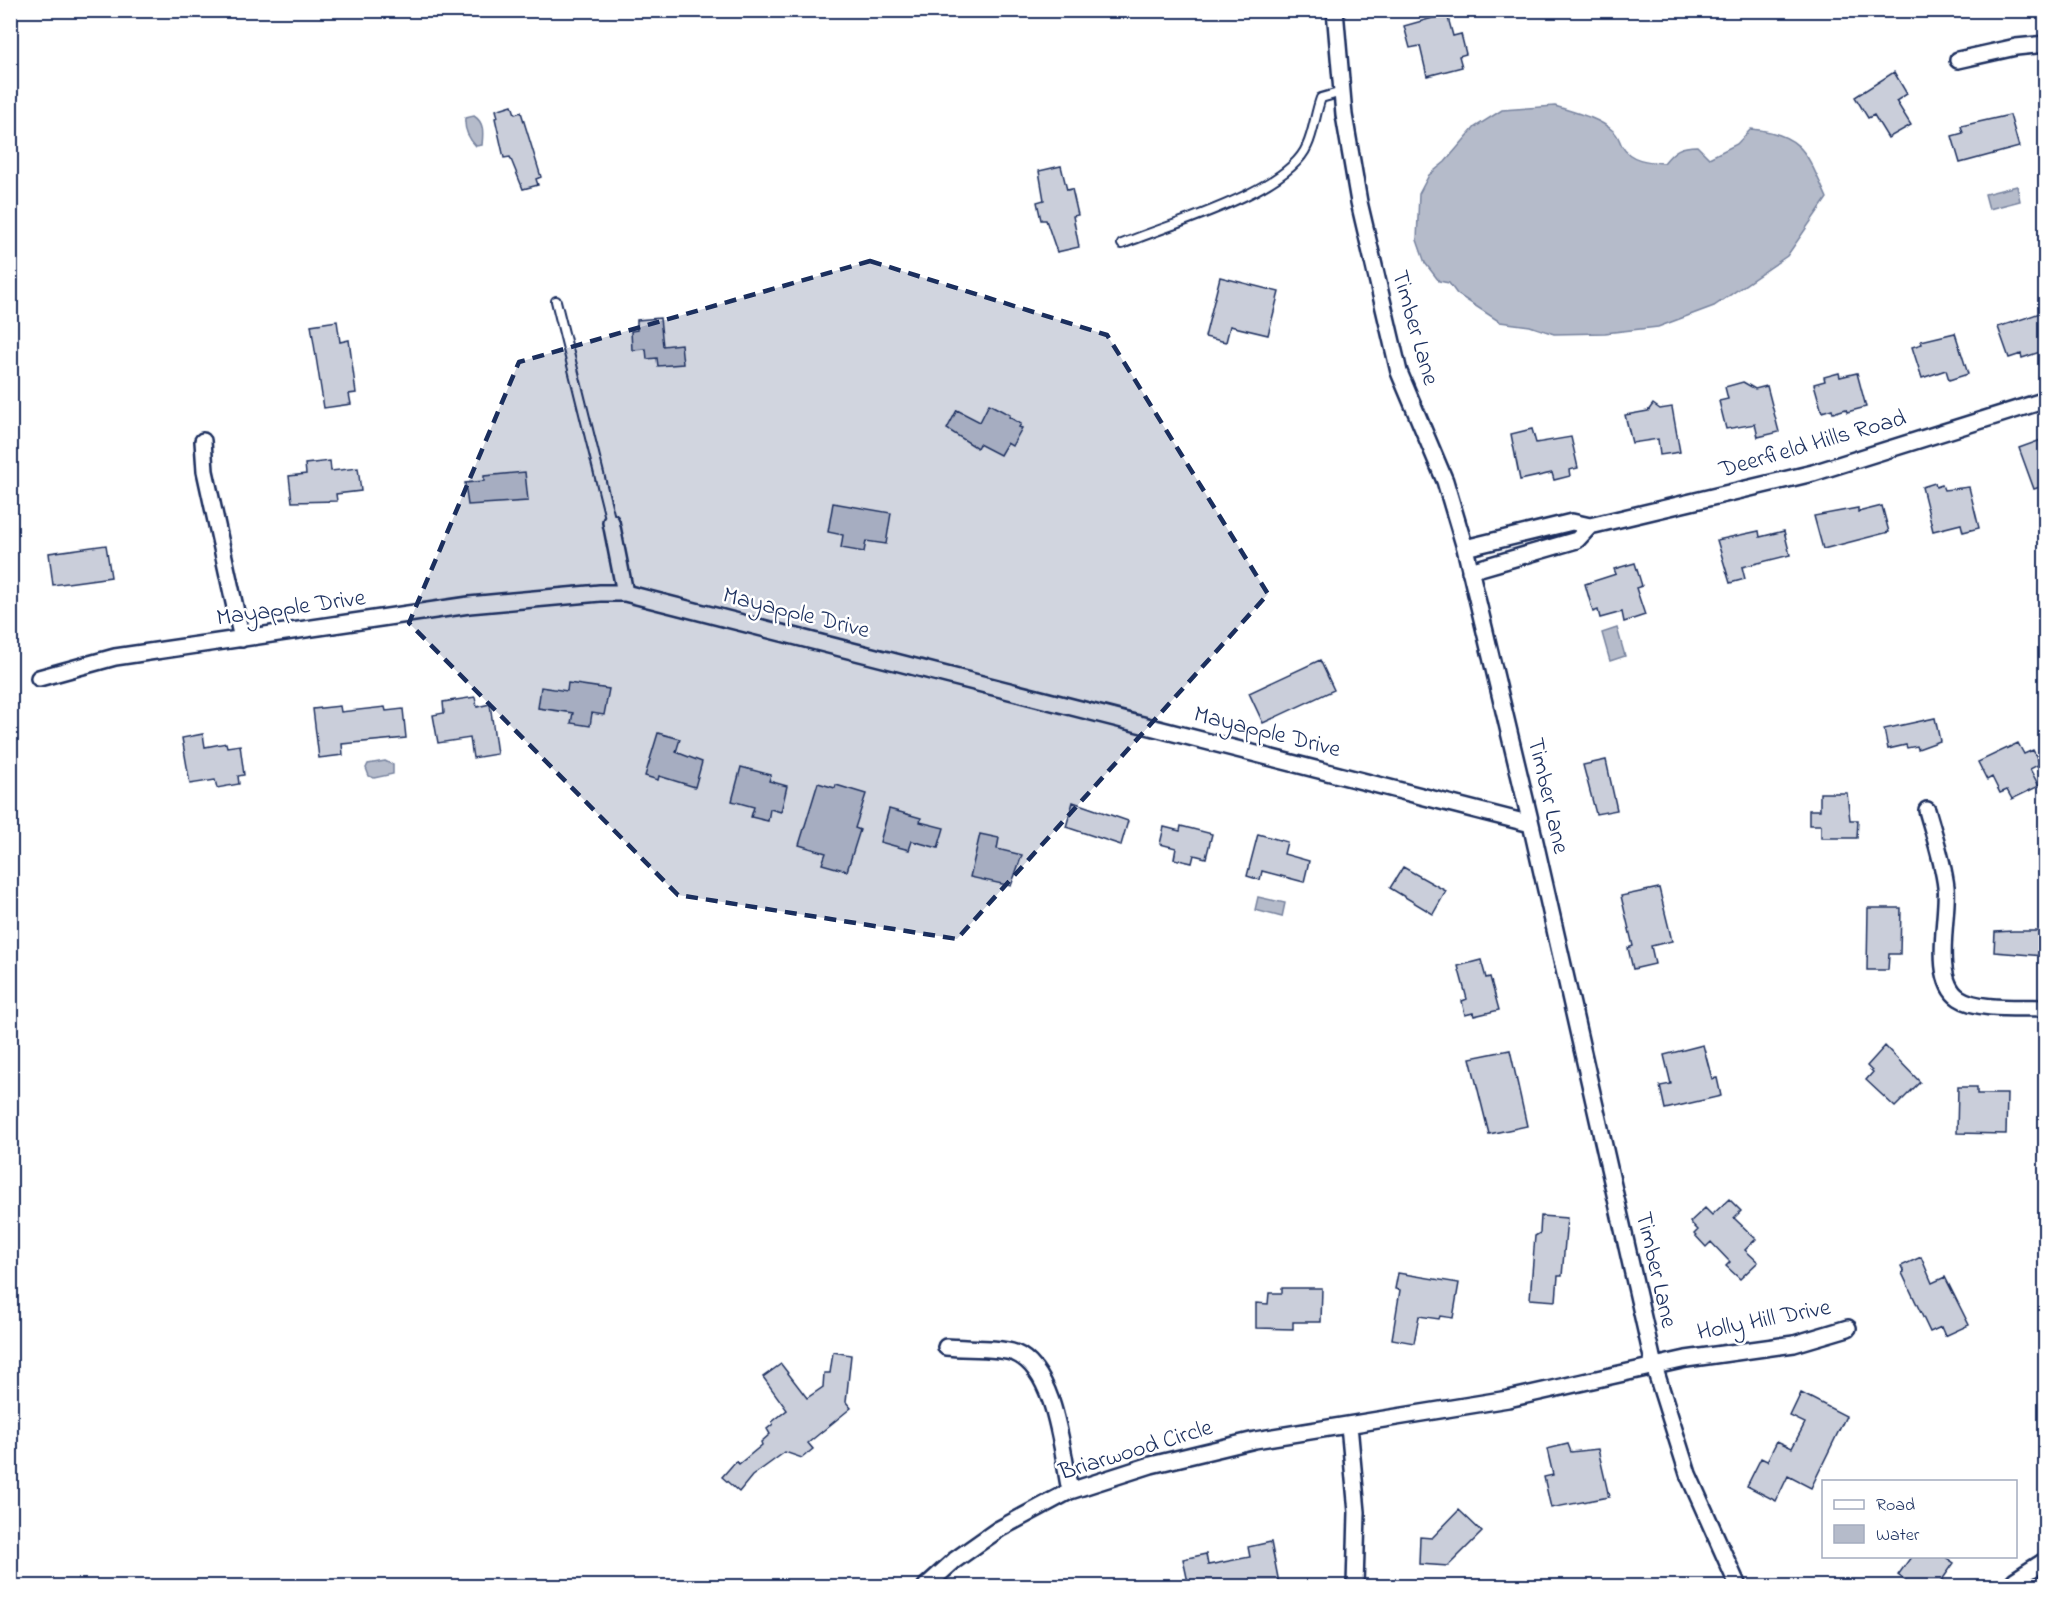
<svg xmlns="http://www.w3.org/2000/svg" width="2056" height="1597" viewBox="0 0 2056 1597" font-family="'Indie Flower',sans-serif">
  <style>
    .water { fill: #b5bbca; stroke: #77839f; stroke-width: 1.5 }
    .building { fill: #caceda; stroke: #1b2f5e; stroke-width: 1.5 }
    .lines { fill: none; stroke-linecap: round; stroke-linejoin: round }
    .service-casing { stroke: #1b2f5e; stroke-width: 12 }
    .minor-casing { stroke: #1b2f5e; stroke-width: 20 }
    .service { stroke: #fff; stroke-width: 8 }
    .minor { stroke: #fff; stroke-width: 15 }
    .marked { fill: #1b2f5e; fill-opacity: 0.2; stroke: #1b2f5e; stroke-width: 4.5; stroke-dasharray: 12 8; stroke-linejoin: round }
    .labels { text-anchor: middle; dominant-baseline: central; stroke-width: 5; stroke-linejoin: round; paint-order: stroke }
    .street-label { font-size: 24px; fill: #1b2f5e; stroke: #fff }
  </style>
  <rect width="100%" height="100%" fill="#fff"/>
  <filter id="ink" filterUnits="userSpaceOnUse"><feTurbulence type="fractalNoise" baseFrequency=".0167" numOctaves="2"/><feDisplacementMap in="SourceGraphic" scale="12" xChannelSelector="R" yChannelSelector="G"/><feConvolveMatrix kernelMatrix="1 2 1 2 8 2 1 2 1" color-interpolation-filters="sRGB"/></filter>
  <g filter="url(#ink)">
    <!-- water -->
    <path class="water" d="M1555,106C1573,112 1597,117 1612,130C1618,134 1619,140 1622,146C1630,161 1649,162 1664,163C1674,150 1681,146 1697,146L1709,158L1737,144L1751,129C1804,134 1807,155 1827,198L1787,256L1714,306L1658,327L1605,333L1554,334L1530,326L1500,322L1457,294L1449,283L1439,281L1425,263L1417,240L1419,194L1429,175L1445,162L1475,127L1502,110Z
      M474,116C485,123 483,134 482,145L476,146C469,139 464,130 465,118Z
      M2017,186L2020,201L1989,209L1985,194Z
      M1617,628L1625,656L1610,661L1602,633Z
      M385,761L393,765V774L374,778L369,776L366,768L368,764Z
      M1258,897L1285,903L1282,917L1255,910Z"/>
    <!-- building -->
    <path class="building" d="M1447,14L1453,36L1461,34L1466,54L1459,56L1462,67L1427,76L1420,46L1410,48L1404,26Z
      M1894,72L1907,94L1896,101L1911,125L1888,138L1874,115L1868,118L1855,97Z
      M512,105L515,114L521,112L541,177L536,179L538,185L523,189L510,157L504,158L495,118L498,117L496,110Z
      M2010,115L2019,147L1960,163L1952,136L1963,133L1961,126Z
      M1061,166L1067,190L1072,189L1078,215L1073,216L1079,247L1057,252L1046,220H1041L1037,202L1044,200L1039,171Z
      M1220,277L1279,292L1268,335L1230,326L1226,342L1205,337Z
      M2046,311V350L2022,358L2021,354L2009,358L1998,327Z
      M660,318L663,346L681,344L683,364L658,366L657,358L647,359L646,349L632,350L631,331L637,330V320Z
      M337,321L340,342L349,340L356,393L349,394L351,404L324,408L311,325Z
      M1955,333L1968,374L1949,380L1946,370L1922,378L1912,347L1922,344L1921,341Z
      M1839,373L1840,377L1857,373L1866,407L1847,412L1846,409L1833,413L1832,409L1822,412L1814,384L1825,381L1824,377Z
      M1743,382L1755,389L1767,386L1779,432L1758,437L1755,424L1726,429L1719,401L1728,399L1725,387Z
      M989,404L1010,415L1009,417L1021,424L1019,427L1022,428L1012,446L1007,443L1000,455L979,444L977,448L947,429L957,410L980,422Z
      M1653,404L1660,409L1672,407L1680,452L1660,455L1658,439L1632,443L1625,415L1648,411Z
      M1532,429L1536,443L1571,437L1578,468L1569,470L1570,476L1554,480L1552,473L1520,480L1511,434Z
      M2041,440L2046,453V485L2034,489L2019,448Z
      M330,461L331,471L358,468L361,491L336,494L337,501L292,502L289,476L306,474L305,464Z
      M525,472L528,501L468,505L465,483L484,481V476Z
      M1935,483L1936,487L1942,485L1944,490L1969,487L1979,528L1963,532L1961,524L1933,531L1922,487Z
      M833,503L891,513L886,544L866,541L864,552L841,548L843,535L828,532Z
      M1882,506L1889,532L1823,549L1814,516L1858,508V512Z
      M1759,531L1760,537L1784,531L1790,555L1742,567L1745,579L1730,583L1717,540Z
      M106,545L111,577L53,585L49,553Z
      M1635,563L1642,586L1636,588L1645,615L1624,622L1622,612L1600,618L1598,610L1593,612L1585,584L1616,574L1614,569Z
      M1320,660L1334,690L1263,723L1249,693Z
      M568,683L609,689L604,715L592,713L590,726L571,723L573,713L538,708L541,687L567,691Z
      M475,697L477,707L490,704L497,754L473,758L470,738L438,743L433,715L444,713L443,702Z
      M340,706L341,712L385,707L386,711L403,709L406,738L342,744L343,755L319,758L313,709Z
      M1935,718L1940,741L1918,749L1917,746L1907,748L1906,745L1888,749L1884,729Z
      M658,733L680,739L676,752L702,762L695,787L659,776L658,780L645,776Z
      M203,734L205,747L226,743L227,747L240,745L244,775L238,776L239,784L217,788L215,780L190,784L182,738Z
      M2018,743L2024,754L2033,750L2040,764L2030,769L2039,786L2012,799L2007,790L2000,793L1992,777L1987,780L1978,762Z
      M1606,760L1617,810L1596,814L1583,765Z
      M741,767L771,775L769,781L787,786L781,812L770,809L768,821L751,817L754,807L732,801Z
      M818,783L835,788L836,785L866,794L855,828L860,830L847,871L822,864L826,853L799,845Z
      M1820,793H1847L1850,820H1858L1857,838H1821V825H1809V810H1820Z
      M1073,802L1128,821L1121,845L1066,827Z
      M889,809L921,818L920,822L944,828L938,848L912,841L909,850L880,842Z
      M1181,826L1212,834L1206,858L1194,855L1192,863L1174,859L1176,848L1160,844L1164,827L1180,831Z
      M980,834L999,838L997,849L1022,855L1011,886L970,877Z
      M1258,834L1287,842L1284,854L1309,861L1304,882L1262,871L1260,880L1247,876Z
      M1403,867L1446,891L1433,914L1390,888Z
      M1659,888L1672,941L1651,946L1655,964L1633,969L1628,948L1633,946L1621,896Z
      M1868,908H1901L1900,954H1889L1888,970H1867Z
      M2013,931H2045L2044,956L1994,952L1995,932Z
      M1481,960L1486,978L1490,977L1499,1010L1474,1016L1473,1013L1465,1015L1462,1001L1467,999L1458,966Z
      M1703,1045L1712,1079L1717,1078L1721,1096L1665,1109L1660,1086L1671,1084L1664,1055Z
      M1885,1046L1920,1082L1895,1107L1866,1080L1873,1072L1867,1066Z
      M1510,1050L1527,1126L1489,1134L1470,1058Z
      M1958,1087H1977V1094H2007L2006,1134L1957,1133Z
      M1729,1199L1741,1211L1734,1218L1756,1239L1745,1250L1758,1262L1740,1279L1726,1266L1730,1262L1711,1242L1706,1247L1694,1234L1698,1230L1690,1222L1705,1208L1712,1215Z
      M1541,1216L1567,1218L1562,1276H1558L1556,1301L1530,1299L1535,1236L1540,1233Z
      M1921,1257L1932,1283L1945,1277L1969,1325L1945,1336L1941,1327L1930,1332L1902,1273L1904,1272L1901,1266Z
      M1398,1273L1459,1283L1453,1318L1440,1316L1439,1319L1419,1316L1414,1343L1392,1339L1400,1290L1395,1289Z
      M1282,1288H1322L1321,1322H1293V1329L1256,1328V1303L1268,1304L1269,1293H1282Z
      M833,1352L851,1355L846,1402L851,1408L808,1443L813,1449L802,1458L785,1452L752,1476L739,1492L722,1477L736,1461L739,1464L762,1445L761,1442L770,1434L767,1429L773,1424L772,1422L787,1410L763,1377L781,1364L807,1398L823,1387L824,1373H830Z
      M1801,1393L1846,1416L1811,1488L1788,1476L1776,1501L1747,1486L1761,1458L1767,1461L1777,1441L1792,1448L1805,1423L1790,1416Z
      M1568,1444L1571,1452L1598,1449L1609,1497L1551,1508L1544,1477L1553,1475L1547,1449Z
      M1459,1510L1482,1532L1448,1566L1419,1564L1420,1537L1432,1538Z
      M1271,1542L1279,1583L1261,1587H1189L1183,1559L1206,1554L1208,1565L1250,1557L1248,1547Z
      M1911,1557H1945L1954,1563L1937,1587H1914L1898,1575Z"/>
    <g class="lines">
      <defs>
        <path id="service" d="M1122,244C1167,225 1288,192 1307,146C1314,131 1315,114 1321,98L1342,92
          M556,301L611,522"/>
        <path id="minor" d="M1335,10L1344,115L1359,202L1399,372L1445,481L1465,548L1531,824L1654,1366L1688,1474L1738,1586
          M1958,60L2016,47L2046,44
          M203,441L205,471L242,639
          M611,522L625,593
          M1465,548L1572,522L1590,526L1813,473L2046,400
          M1470,571L1577,540L1590,526
          M39,678L115,657L469,605L600,593H625L1531,824
          M1927,810C1934,835 1943,861 1946,887C1949,916 1931,979 1959,998C1978,1011 2022,1007 2046,1008
          M946,1347C964,1349 999,1347 1015,1353C1056,1370 1062,1452 1070,1491
          M1349,1425L1357,1512L1355,1586
          M926,1586L955,1560L999,1529L1070,1491L1151,1465L1255,1440L1508,1399L1686,1359L1794,1344L1848,1328
          M2010,1586L2015,1580L2046,1560"/>
      </defs>
      <!-- service casing -->
      <use href="#service" class="service-casing"/>
      <!-- minor casing -->
      <use href="#minor" class="minor-casing"/>
      <!-- service -->
      <use href="#service" class="service"/>
      <!-- minor -->
      <use href="#minor" class="minor"/>
    </g>
  </g>
  <!-- marked area -->
  <path class="marked" d="M870,261L1107,335L1268,594L957,939L678,895L409,623L519,362Z"/>
  <g class="labels">
    <!-- street labels -->
    <g class="street-label">
      <text transform="translate(1414 328) rotate(74)">Timber Lane</text>
      <text transform="translate(1813 445) rotate(-16)">Deerfield Hills Road</text>
      <text transform="translate(291 609) rotate(-8)">Mayapple Drive</text>
      <text transform="translate(796 614) rotate(14)">Mayapple Drive</text>
      <text transform="translate(1267 733) rotate(14)">Mayapple Drive</text>
      <text transform="translate(1547 796) rotate(77)">Timber Lane</text>
      <text transform="translate(1655 1270) rotate(77)">Timber Lane</text>
      <text transform="translate(1764 1321) rotate(-11)">Holly Hill Drive</text>
      <text transform="translate(1136 1451) rotate(-17)">Briarwood Circle</text>
    </g>
  </g>
  <!-- margin -->
  <rect width="2056" height="1597" fill="none" stroke="#fff" stroke-width="36"/>
  <rect x="18" y="18" width="2020" height="1561" fill="none" stroke="#1b2f5e" stroke-width="2" filter="url(#ink)"/>
  <!-- legend -->
  <rect x="1822" y="1480" width="195" height="78" fill="#ffffff" stroke="#a4acbf" stroke-width="1.5"/>
  <rect x="1834" y="1500" width="30" height="9" fill="#ffffff" stroke="#a4acbf" stroke-width="1.5"/>
  <text x="1876" y="1510" font-size="18" fill="#1b2f5e">Road</text>
  <rect x="1834" y="1525" width="30" height="18" fill="#b5bbca" stroke="#a4acbf" stroke-width="1.5"/>
  <text x="1876" y="1540" font-size="18" fill="#1b2f5e">Water</text>
</svg>
